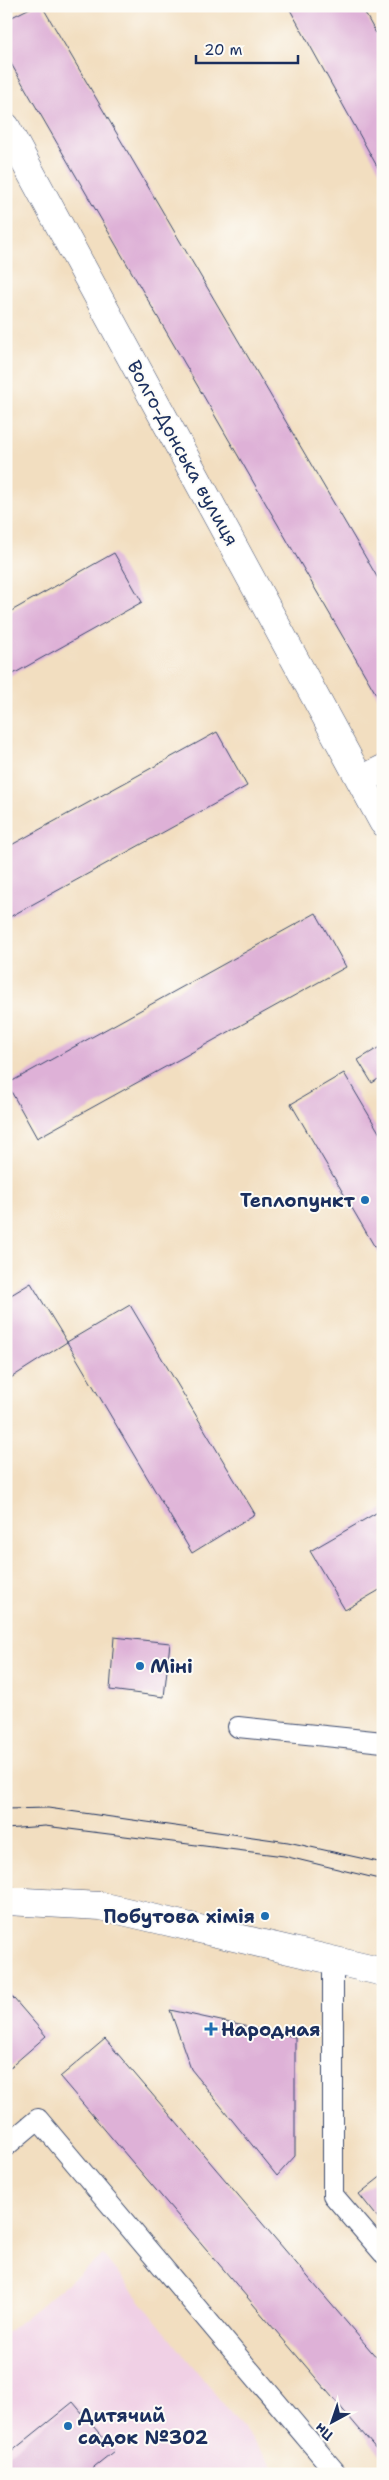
<svg xmlns="http://www.w3.org/2000/svg" width="389" height="2480" viewBox="0 0 389 2480" font-family="'Shantell Sans',sans-serif">
  <style>
    .built { fill: #f0d0e5 }
    .building { fill: #deb1d7 }
    .lines { fill: none; stroke-linecap: round; stroke-linejoin: round }
    .lane-casing { stroke: #3b496d; stroke-width: 22 }
    .street-casing { stroke: #3b496d; stroke-width: 29 }
    .secondary-casing { stroke: #3b496d; stroke-width: 29 }
    .lane { stroke: #fff; stroke-width: 20 }
    .street { stroke: #fff; stroke-width: 28 }
    .secondary { stroke: #fff; stroke-width: 28 }
    .tram { stroke: #1b2f5e; stroke-width: 1 }
    .poi-dot { fill: #1f6fb2; stroke: #fdfcf7; stroke-width: 2 }
    .labels { text-anchor: middle; dominant-baseline: central; stroke-width: 4; stroke-linejoin: round; paint-order: stroke }
    .street-label { font-size: 19px; fill: #1b2f5e; stroke: #fdfcf7 }
    .poi-label { font-size: 19px; font-weight: bold; fill: #1b2f5e; stroke: #fdfcf7; text-anchor: start }
  </style>
  <rect width="100%" height="100%" fill="#fdfcf7"/>
  <filter id="ink" filterUnits="userSpaceOnUse"><feTurbulence type="fractalNoise" baseFrequency=".02" numOctaves="2"/><feDisplacementMap in="SourceGraphic" scale="10" xChannelSelector="R" yChannelSelector="G"/><feConvolveMatrix kernelMatrix="1 2 1 2 8 2 1 2 1" color-interpolation-filters="sRGB"/></filter>
  <filter id="wash" filterUnits="userSpaceOnUse"><feTurbulence type="fractalNoise" baseFrequency=".0096" numOctaves="4" result="noise"/><feDisplacementMap in="SourceGraphic" scale="20" xChannelSelector="R" yChannelSelector="G"/><feGaussianBlur stdDeviation="1.12" result="paint"/><feColorMatrix in="noise" values="0 0 0 0 0 0 0 0 0 0 0 0 0 0 0 0 0 1.4 0 .05"/><feComposite in="paint" operator="in"/></filter>
  <g filter="url(#wash)">
    <rect width="100%" height="100%" fill="#f2dec0"/>
    <!-- built -->
    <path class="built" d="M103,2255L280,2474H6V2333Z"/>
    <g id="blocks">
      <!-- building -->
      <path class="building" d="M34,6H42L383,587V706L6,55V20Z
        M288,6H361L383,46V177Z
        M114,553L142,602L6,678V614Z
        M217,732L247,786L6,919V848Z
        M316,913L346,967L37,1138L7,1084Z
        M383,1045V1076L372,1083L358,1060Z
        M344,1073L383,1139V1261L291,1104Z
        M31,1283L67,1342L6,1381V1298Z
        M130,1305L255,1514L192,1553L67,1342Z
        M383,1509V1588L345,1610L310,1551Z
        M114,1637L170,1643L164,1697L110,1690Z
        M8,1992L46,2036L6,2071V1994Z
        M170,2010L295,2037V2156L277,2176L191,2069Z
        M105,2039L383,2365V2457L60,2077Z
        M383,2175V2224L359,2194Z
        M73,2402L114,2451L85,2474H6V2456Z"/>
    </g>
  </g>
  <g filter="url(#ink)">
    <use href="#blocks" fill-opacity="0" stroke="#3b496d" stroke-width="1"/>
    <g class="lines">
      <defs>
        <path id="lane" d="M238,1727L383,1742
          M333,1960V2195L383,2253
          M6,2146L38,2119L337,2474"/>
        <path id="street" d="M6,127L383,822
          M361,780L383,769"/>
        <path id="secondary" d="M6,1901L101,1906L383,1972"/>
      </defs>
      <!-- lane casing -->
      <use href="#lane" class="lane-casing"/>
      <!-- street casing -->
      <use href="#street" class="street-casing"/>
      <!-- secondary casing -->
      <use href="#secondary" class="secondary-casing"/>
      <!-- lane -->
      <use href="#lane" class="lane"/>
      <!-- street -->
      <use href="#street" class="street"/>
      <!-- secondary -->
      <use href="#secondary" class="secondary"/>
      <!-- tram -->
      <path class="tram" d="M6,1809L48,1808L288,1842L383,1863
        M6,1829L45,1826L284,1856L383,1880"/>
    </g>
  </g>
  <!-- markers -->
  <g class="poi-dot">
    <circle cx="365" cy="1200" r="5"/>
    <circle cx="140" cy="1666" r="5"/>
    <circle cx="265" cy="1916" r="5"/>
    <path d="M208.5 2021.5h5v5h5v5h-5v5h-5v-5h-5v-5h5z"/>
    <circle cx="68" cy="2426" r="5"/>
  </g>
  <g class="labels">
    <!-- street labels -->
    <g class="street-label">
      <text transform="translate(183 453) rotate(61)">Волго-Донська вулиця</text>
    </g>
    <!-- poi labels -->
    <g class="poi-label">
      <text x="355" y="1200" text-anchor="end">Теплопункт</text>
      <text x="150" y="1666">Міні</text>
      <text x="255" y="1916" text-anchor="end">Побутова хімія</text>
      <text x="221" y="2029">Народная</text>
      <text x="78" y="2415">Дитячий<tspan x="78" dy="22">садок №302</tspan></text>
    </g>
  </g>
  <!-- margin -->
  <rect width="389" height="2480" fill="none" stroke="#fdfcf7" stroke-width="25"/>
  <!-- north arrow -->
  <g transform="translate(332 2422) rotate(220)" stroke="#fdfcf7" stroke-width="4" paint-order="stroke">
  <path d="M0-4L9 19L0 12L-9 19Z" fill="#1b2f5e"/>
  <text y="-8" font-size="14" font-weight="bold" text-anchor="middle" fill="#1b2f5e">Пн</text>
  </g>
  <!-- scale -->
  <path d="M196 55v8h102v-8" fill="none" stroke="#1b2f5e" stroke-width="2.5"/>
  <text x="204" y="55" font-size="15" fill="#1b2f5e" stroke="#fdfcf7" stroke-width="4" paint-order="stroke">20 m</text>
</svg>
